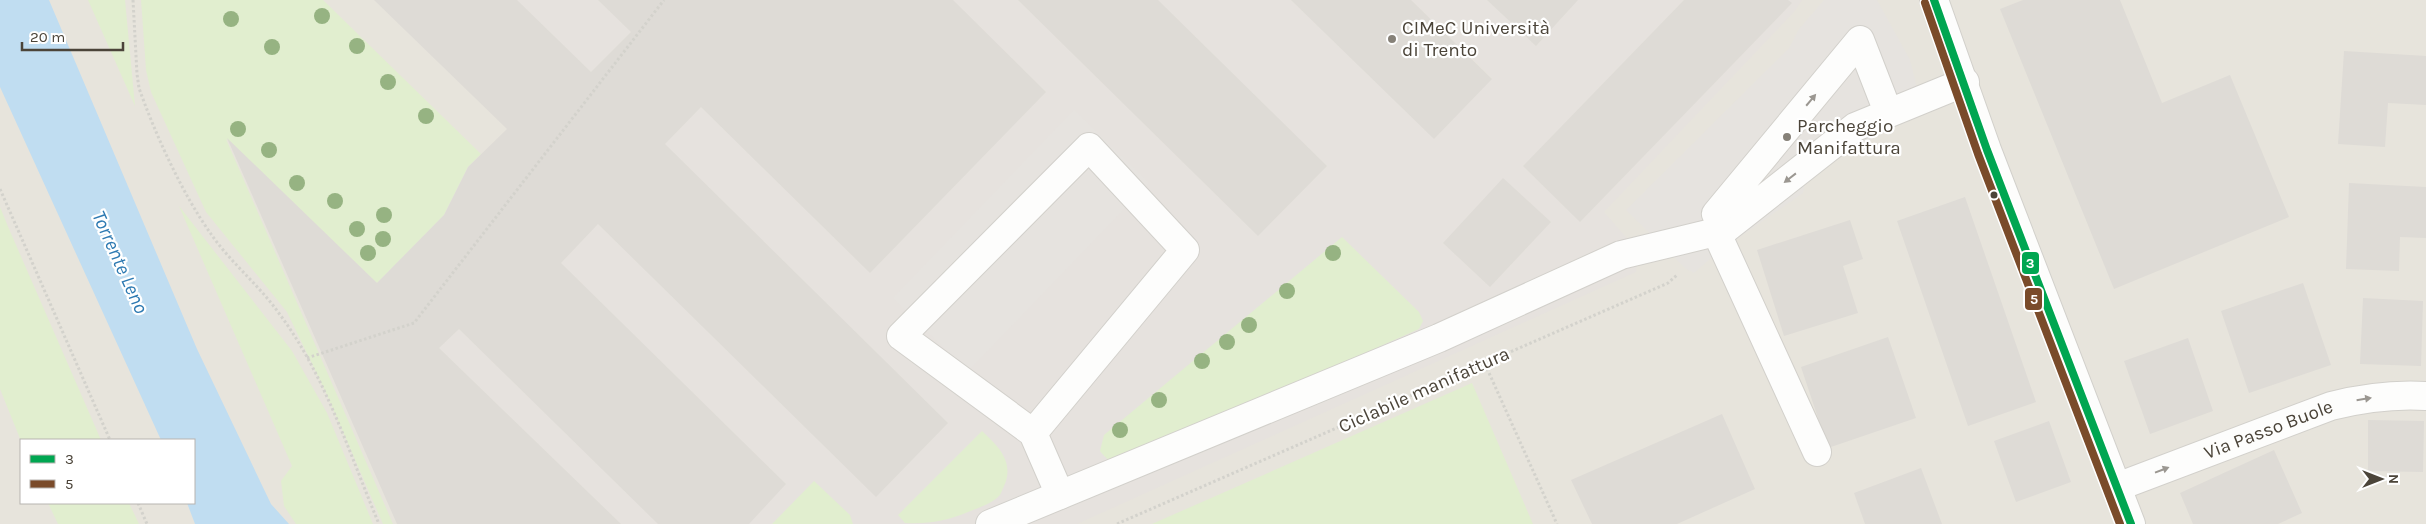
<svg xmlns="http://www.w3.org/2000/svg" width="2426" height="524" viewBox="0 0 2426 524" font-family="Karla,sans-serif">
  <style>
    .residential { fill: #e7e4dc; fill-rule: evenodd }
    .industrial { fill: #e6e2de; fill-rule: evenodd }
    .green { fill: #e1eecf }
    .parking { fill: #e6e3df }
    .water { fill: #c0ddf1 }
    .building { fill: #dedbd6 }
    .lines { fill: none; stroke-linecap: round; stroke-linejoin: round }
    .minor-casing { stroke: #d2d0cb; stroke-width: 30 }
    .path { stroke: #d3d2cc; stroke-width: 3; stroke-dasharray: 2.5 2.5; stroke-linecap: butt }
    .minor { stroke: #fdfdfc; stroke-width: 28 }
    .bus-1-casing { stroke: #fff; stroke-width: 11 }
    .bus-2-casing { stroke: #fff; stroke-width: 11 }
    .bus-1 { stroke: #00a651; stroke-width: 8 }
    .bus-2 { stroke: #7a4b2a; stroke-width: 8 }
    .tree { fill: #96b382 }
    .oneway { fill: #9b9791 }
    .poi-dot { fill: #868178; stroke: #fff; stroke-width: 2 }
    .bus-dot { fill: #4b4439; stroke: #fff; stroke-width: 2 }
    .labels { text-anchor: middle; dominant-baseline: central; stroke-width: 4.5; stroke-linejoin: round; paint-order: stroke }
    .poi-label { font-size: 19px; fill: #4b4439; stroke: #fff; text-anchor: start }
    .street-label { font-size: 19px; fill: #4b4439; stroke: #fff }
    .water-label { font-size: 20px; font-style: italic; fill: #2e7ab2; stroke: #fff }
    .line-badge { stroke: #fff; stroke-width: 2 }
    .badge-label { font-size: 14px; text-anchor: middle; font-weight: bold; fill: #fff }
  </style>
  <rect width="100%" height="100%" fill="#f4f2ee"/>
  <!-- residential -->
  <path class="residential" d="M0,0H2426V524H0ZM21,440H194V503H21Z"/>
  <!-- industrial -->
  <path class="industrial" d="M517,0H598L631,32L591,72Z
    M953,0H1018L1258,236L1327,166L1158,0H1291L1434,139L1492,78L1411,0H1487L1536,46L1578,0H1684L1523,166L1580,222L1791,4L1788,0H1802L1794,12L1604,212L1638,251L1636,272L1077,524H749L786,484L561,263L598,224L876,497L948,423L665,144L701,107L870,273L1046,92ZM1503,178L1551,222L1490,287L1443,243Z
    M459,329L658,524H621L439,348Z"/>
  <!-- green -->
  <path class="green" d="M88,0H125L135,106Z
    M141,0H323L481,154L468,167L444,215L377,283L226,139L393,524H383L326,393L287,312L206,212L151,92L146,70Z
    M179,206L292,351L327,413L373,524H296L284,506L281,481L292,466Z
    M0,207L9,229L101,440L21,441L0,389Z
    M1342,237L1419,312L1423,321L1419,329L1120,462C1110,462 1106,459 1100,451L1104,435Z
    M1472,383L1533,524H1152Z
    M982,431C998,446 1015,462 1004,486C1002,490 1001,494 999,496C991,504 978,508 968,512C947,521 929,524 905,523L898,515Z
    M814,481L850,515L853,524H772Z
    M48,503H129L139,524H58Z"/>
  <!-- parking -->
  <path class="parking" d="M1824,0H1877L1910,60L1924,115L1893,127L1806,178L1803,193L1717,253L1694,273L1685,268L1626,210L1789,48L1799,29Z
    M1074,110L1149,183L968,371L893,298Z"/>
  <!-- water -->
  <path class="water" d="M0,0H49L197,349L271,504L289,524H195L187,503H194V440H161L0,87Z"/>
  <!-- building -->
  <path class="building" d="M374,0H517L591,72L631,32L598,0H953L1046,92L870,273L701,107L665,144L948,423L876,497L598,224L561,263L786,484L749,524H658L459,329L439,348L621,524H397L227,138L377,283L444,215L468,167L507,129Z
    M1018,0H1158L1327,166L1258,236Z
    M1291,0H1411L1492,79L1434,139Z
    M1487,0H1578L1536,46Z
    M1684,0H1788L1792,3L1580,222L1523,166Z
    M2023,0H2120L2162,103L2230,75L2289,217L2114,289L2000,9Z
    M2344,51L2426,56V105L2388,103L2385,147L2338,144Z
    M1503,178L1551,222L1490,287L1443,243Z
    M2349,183L2426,187V238L2400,237L2399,271L2346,269Z
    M1965,197L2036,402L1968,426L1897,221Z
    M1850,220L1863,259L1843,266L1858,313L1784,336L1757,250Z
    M2303,283L2331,365L2249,393L2221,311Z
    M2363,298L2423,301L2421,366L2360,364Z
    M1888,337L1916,418L1828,448L1801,367Z
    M2188,338L2213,411L2150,434L2124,361Z
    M1722,414L1755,489L1677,524H1592L1571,480Z
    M2368,420L2424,421L2423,472L2368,471Z
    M2049,421L2071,482L2016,502L1994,441Z
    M2274,450L2302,513L2278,524H2193L2180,493Z
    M1921,468L1942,524H1865L1854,493Z"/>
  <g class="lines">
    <defs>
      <g id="minor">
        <path d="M1934,0L1987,150L2131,524"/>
        <path d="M1888,112L1860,40L1716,214L1724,230L1855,127L1965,82"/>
        <path d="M1033,433L1185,250L1089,147L901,336L1033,433L1060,495"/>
        <path id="s1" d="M2117,487L2331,406C2363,398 2393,394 2426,396"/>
        <path d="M990,524L1439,338L1621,255L1724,230L1719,238L1817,452"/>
      </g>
    </defs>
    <!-- minor casing -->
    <use href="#minor" class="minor-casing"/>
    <!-- path -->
    <path class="path" d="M133,0L137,74L139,88C155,134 183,195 211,234C230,262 258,284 278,312C325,374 349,453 379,524
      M0,189L110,440
      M307,358L414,323L664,0
      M1485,364L1557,524
      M138,503L147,524
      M1117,524L1668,283L1677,275"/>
    <!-- minor -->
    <use href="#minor" class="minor"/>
    <defs>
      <path id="bus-1" d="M1934,0L1987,150L2131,524"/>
      <path id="bus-2" d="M1925,3L1978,154L2120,524"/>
    </defs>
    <!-- bus-1 casing -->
    <use href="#bus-1" class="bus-1-casing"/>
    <!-- bus-2 casing -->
    <use href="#bus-2" class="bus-2-casing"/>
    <!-- bus-1 -->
    <use href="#bus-1" class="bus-1"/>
    <!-- bus-2 -->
    <use href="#bus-2" class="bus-2"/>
  </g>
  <!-- trees -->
  <g class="tree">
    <circle cx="322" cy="16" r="8"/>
    <circle cx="231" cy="19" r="8"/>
    <circle cx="357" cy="46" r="8"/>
    <circle cx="272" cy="47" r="8"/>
    <circle cx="388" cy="82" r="8"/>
    <circle cx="426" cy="116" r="8"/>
    <circle cx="238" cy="129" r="8"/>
    <circle cx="269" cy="150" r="8"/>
    <circle cx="297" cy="183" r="8"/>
    <circle cx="335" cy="201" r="8"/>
    <circle cx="384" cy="215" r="8"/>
    <circle cx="357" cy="229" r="8"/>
    <circle cx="383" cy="239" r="8"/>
    <circle cx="368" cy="253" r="8"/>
    <circle cx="1333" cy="253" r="8"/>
    <circle cx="1287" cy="291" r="8"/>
    <circle cx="1249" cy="325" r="8"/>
    <circle cx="1227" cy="342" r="8"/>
    <circle cx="1202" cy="361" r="8"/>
    <circle cx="1159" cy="400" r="8"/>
    <circle cx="1120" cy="430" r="8"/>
  </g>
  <!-- one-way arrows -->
  <defs><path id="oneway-solid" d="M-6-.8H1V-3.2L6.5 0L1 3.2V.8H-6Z" transform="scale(1.25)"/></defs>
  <g class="oneway">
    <use href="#oneway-solid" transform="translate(1811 100) rotate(-50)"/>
    <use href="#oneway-solid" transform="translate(1790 178) rotate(142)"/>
    <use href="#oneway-solid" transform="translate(2364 399) rotate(-9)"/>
    <use href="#oneway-solid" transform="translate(2162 470) rotate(-21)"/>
  </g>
  <!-- markers -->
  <g class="poi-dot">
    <circle cx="1392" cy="39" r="5"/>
    <circle cx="1787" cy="137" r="5"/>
  </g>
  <circle class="bus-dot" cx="1994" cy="195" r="4.5"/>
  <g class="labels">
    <!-- poi labels -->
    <g class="poi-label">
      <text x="1402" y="28">CIMeC Università<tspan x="1402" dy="22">di Trento</tspan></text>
      <text x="1797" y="126">Parcheggio<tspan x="1797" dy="22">Manifattura</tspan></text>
    </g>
    <!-- street labels -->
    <g class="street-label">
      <text transform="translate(1424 390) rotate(-24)">Ciclabile manifattura</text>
      <text stroke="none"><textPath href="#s1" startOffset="162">Via Passo Buole</textPath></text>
    </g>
    <!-- water labels -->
    <g class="water-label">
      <text transform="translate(120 262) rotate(66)">Torrente Leno</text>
    </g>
  </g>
  <g class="line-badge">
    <rect x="2021" y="251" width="19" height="24" rx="5" fill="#00a651"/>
    <rect x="2024" y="287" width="19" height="24" rx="5" fill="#7a4b2a"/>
  </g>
  <g class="badge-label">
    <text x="2030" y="268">3</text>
    <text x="2034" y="304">5</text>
  </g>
  <!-- legend -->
  <rect x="20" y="439" width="175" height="65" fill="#ffffff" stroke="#b7b4b0"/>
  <rect x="30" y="455" width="25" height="8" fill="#00a651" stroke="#b7b4b0"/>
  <text x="65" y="464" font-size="15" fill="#4b4439">3</text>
  <rect x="30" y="480" width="25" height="8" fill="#7a4b2a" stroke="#b7b4b0"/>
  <text x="65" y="489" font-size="15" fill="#4b4439">5</text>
  <!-- north arrow -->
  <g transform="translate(2381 479) rotate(90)" stroke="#ffffff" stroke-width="4" paint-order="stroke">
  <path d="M0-4L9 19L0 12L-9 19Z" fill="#4b4439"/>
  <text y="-8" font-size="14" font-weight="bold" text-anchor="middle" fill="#4b4439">N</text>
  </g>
  <!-- scale -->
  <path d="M22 42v8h101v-8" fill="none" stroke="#4b4439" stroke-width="2.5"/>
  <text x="30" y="42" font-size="15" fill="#4b4439" stroke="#ffffff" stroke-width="4" paint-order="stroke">20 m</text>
</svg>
